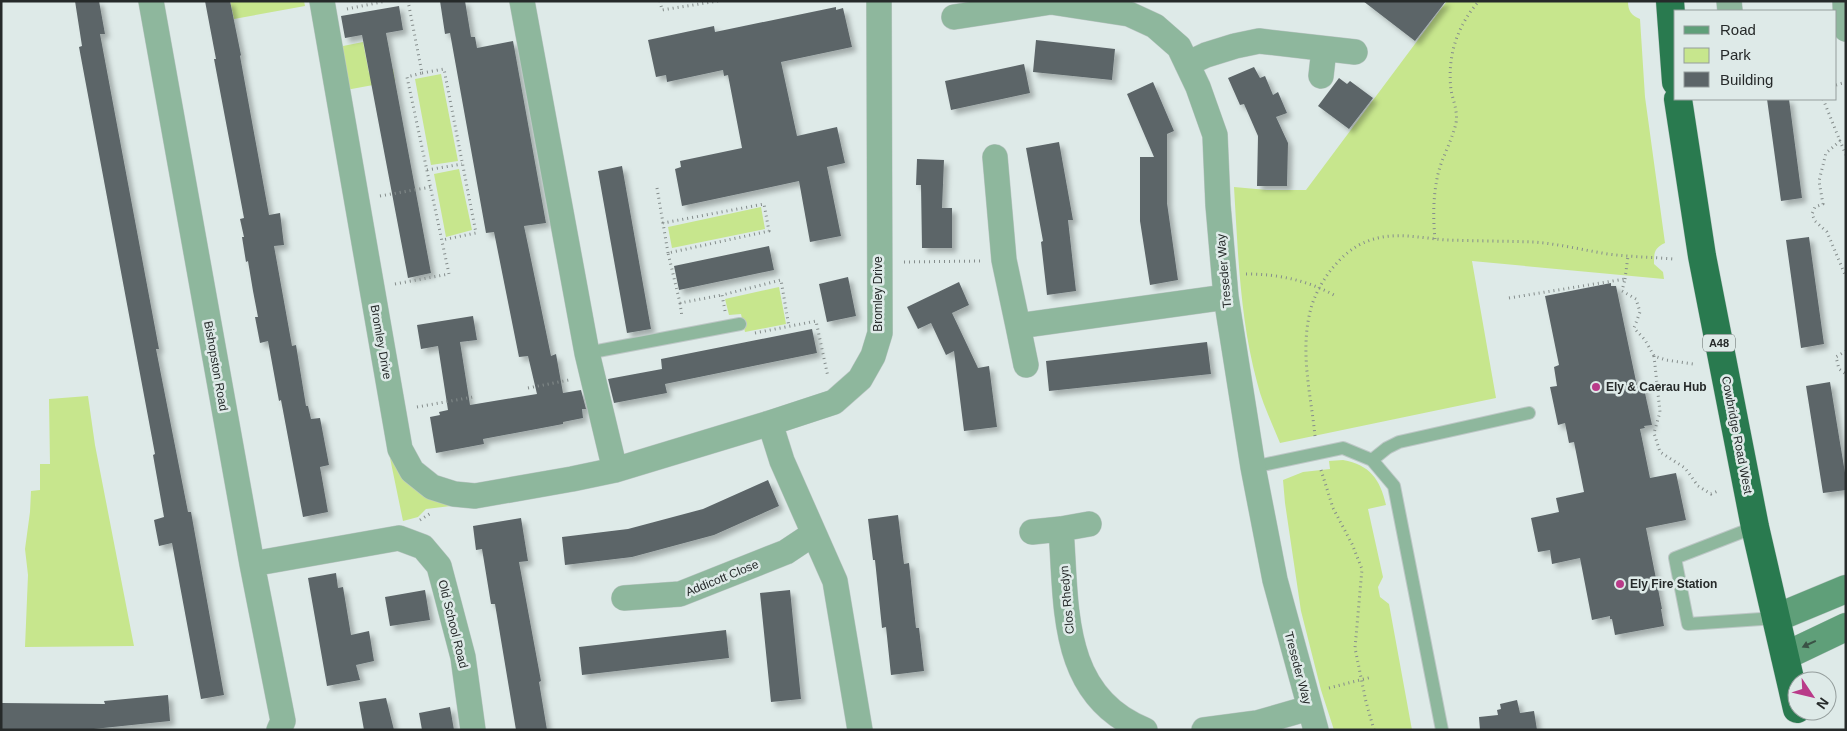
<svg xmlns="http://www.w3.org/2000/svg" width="1847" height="731" font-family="Helvetica,sans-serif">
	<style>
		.green { fill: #c7e68d }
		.building { fill: #5c6568; filter: url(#shadow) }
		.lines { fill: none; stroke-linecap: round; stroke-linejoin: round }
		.lane-casing { stroke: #bdc7c6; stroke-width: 14 }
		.street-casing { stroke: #bdc7c6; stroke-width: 26 }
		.secondary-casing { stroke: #bdc7c6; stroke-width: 29 }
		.highway-casing { stroke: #bdc7c6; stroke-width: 29 }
		.path { stroke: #858d8c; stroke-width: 3; stroke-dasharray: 1 4; stroke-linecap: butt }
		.lane { stroke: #8eb79d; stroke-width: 12 }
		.street { stroke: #8eb79d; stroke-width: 25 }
		.secondary { stroke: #5f9f79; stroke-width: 28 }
		.highway { stroke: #297a4f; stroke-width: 28 }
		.oneway { fill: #3a5346 }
		.poi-dot { fill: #b93b89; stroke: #deeae8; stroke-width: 2 }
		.labels { text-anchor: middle; stroke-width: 5; stroke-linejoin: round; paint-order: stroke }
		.shield { fill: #deeae8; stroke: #5d6463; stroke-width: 1 }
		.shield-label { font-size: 11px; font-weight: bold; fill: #262a2a }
		.street-label { font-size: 12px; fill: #262a2a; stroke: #deeae8 }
		.poi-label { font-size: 12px; font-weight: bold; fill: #262a2a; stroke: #deeae8; text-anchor: start }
	</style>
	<defs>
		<filter id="shadow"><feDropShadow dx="4.5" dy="4.5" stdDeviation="2.5" flood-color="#0004"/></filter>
	</defs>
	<rect width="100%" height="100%" fill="#deeae8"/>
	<path class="green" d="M230,1h74l1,5 -71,13z
		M1447,1h181c0,10 3,14 12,18l5,78 20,146c-11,5 -11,10 -11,21l9,8 1,7 -192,-18 24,137 -216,45c-8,-20 -18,-40 -23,-61 -17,-63 -19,-129 -23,-195l33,3h39z
		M363,42l6,31 24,-4 2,12 -49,9 -8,-43z
		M441,74l17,87 -27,4 -16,-86z
		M459,169l13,61 -26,7 -12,-63z
		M761,207l4,22 -93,19 -4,-21z
		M779,287l7,37 -41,8 -4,-18 -12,1 -4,-16z
		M88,396l7,49 39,201 -109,1 3,-72 -3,-26 5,-37 1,-21 9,-1v-26h10l-1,-65z
		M389,453l70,52 -33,4 -8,8 -15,4z
		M1343,460c27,5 37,19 43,45l-18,4 15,68 -5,10 2,10 9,7 23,126h-78l-13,-40 -20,-79 -16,-108 -2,-23 20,-8 27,-3 -1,-8z"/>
	<path class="building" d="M75,1h24l6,33h-5l59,315h-3l32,163h3l33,183 -23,4 -29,-156 -13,3 -5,-26 10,-3 -11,-62 2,-1 -76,-407 3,-1z
		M205,1h25l11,54 -1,1 29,159 11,-2 4,32 -10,1 18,100 4,-1 10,61h2l3,13 9,-1 9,47 -9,2 8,45 -25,5 -22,-117 -2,1 -11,-60 -8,2 -5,-26h3l-5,-26 -5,-30 -2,1 -4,-25h2l-4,-18 4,-1 -30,-159h2z
		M440,1h25l6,36h4l2,11 36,-7 33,182 -22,3 15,72 12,58 5,-2 7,39 18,-3 5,19h-4l1,9 -20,4v2l-80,15 1,5 -48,9 -6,-36 10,-2 -1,-3 9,-2 -10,-64 -17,3 -4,-24 56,-9 4,24 -17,2 10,63 67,-11 -9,-38 -9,1 -25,-125 -8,1 -36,-200 -5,1z
		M1363,1h83l-31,40z
		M399,6l4,24 -17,3 45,240 -23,5 -46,-243 -17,3 -4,-22z
		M836,7v3l7,-2 9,39 -71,15 16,74 40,-9 8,36 -18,4 14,69 -31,6 -11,-61 -117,25 -7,-37 6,-2 -1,-6 62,-13 -14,-73 -4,1 -1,-6 -56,12 -1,-7 -10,2 -8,-37 66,-14 1,6z
		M1036,40l79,9 -3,31 -79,-8z
		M1024,64l6,29 -79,17 -6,-29z
		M1254,67l6,11 5,-2 8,19 5,-3 9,21 -11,4 12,26 -1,43h-30l1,-50 -14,-32 -4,1 -12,-27z
		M1339,78l8,6 3,-3 23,17 -24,31 -31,-23z
		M1153,82l21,49 -7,3v69l11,77 -28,5 -10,-64v-64h14l-27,-63z
		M1767,99h22l13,99 -21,3z
		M1059,142l14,78h-5l8,71 -29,4 -6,-53 2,-1 -17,-93z
		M917,159l27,1 -2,48h10v40h-30l-1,-63h-5z
		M622,166l29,163 -24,4 -29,-162z
		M1809,237l15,107 -23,4 -15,-108z
		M769,246l5,24 -95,20 -5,-24z
		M848,277l8,39 -29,6 -8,-38z
		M959,282l10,23 -17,8 26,55 11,-2 8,61 -33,4 -10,-80 -8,4 -15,-32 -13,6 -11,-22z
		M1611,283v3h5l21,100 6,-2 9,41 -8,1 1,2 -5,1 10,49 26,-5 10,47 -40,8 16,81h-1l3,17 -49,9 -3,-16h-2v-3l-18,4 -12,-62 -28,6 -2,-14 -12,2 -7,-34 28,-6 -3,-14 28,-6 -10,-50 -5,1 -4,-20 -7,2 -8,-38 7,-1 -3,-19 5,-2 -14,-69z
		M812,329l5,24 -152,31 2,9 -53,10 -6,-24 54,-10 -1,-10z
		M1207,342l4,32 -162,17 -3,-30z
		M1830,382l16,97v11l-23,3 -17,-107z
		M768,480l11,26 -65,29 -82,22 -67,8 -3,-28 66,-8 75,-20z
		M898,515l6,49 5,-1 7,65h3l5,43 -33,4 -5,-48 -4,1 -7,-68h-2l-5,-41z
		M521,518l7,43 -9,1 22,119 -2,1 8,48h-31l-21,-126h-4l-9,-55 -6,1 -3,-24z
		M336,573l2,15 5,-1 8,48 18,-4 5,30 -18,4 4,15 -33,6 -19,-108z
		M425,590l5,30 -40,6 -5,-29z
		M790,590l11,109 -30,3 -11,-109z
		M726,630l3,28 -147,17 -3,-28z
		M168,695l2,26 -86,9 -83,-1v-26l104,1 -1,-3z
		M386,698l8,32h-30l-5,-28z
		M1517,700l3,13 14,-2 3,19h-57l-1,-13 19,-2 -1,-5 4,-1 -1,-5z
		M450,707l4,23h-32l-3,-17z"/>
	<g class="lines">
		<g class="lane-casing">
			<path id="lane" d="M587,353l153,-29
				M1372,460l15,-12 12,-6 130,-29
				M1253,467l90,-19 29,12 22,26 48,244
				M1755,527l-80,31 13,66 88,-6"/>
		</g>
		<g class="street-casing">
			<path id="street" d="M151,1l101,563 31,157 -4,9
				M322,1l78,448 12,22 20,16 22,7 21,2 97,-17 43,-9 155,-47 64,-21 26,-23 13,-23 7,-23 -1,-332
				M522,1l65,352 28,117
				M1729,1l1,10
				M1845,1l1,28
				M954,17l97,-15 78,12 26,12 24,21 19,40 17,48 3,70 8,92 27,170 22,113 41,150
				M1187,64l19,-9 29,-9 24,-5 96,11
				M1321,76l3,-27
				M995,157l9,103 14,66 208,-29
				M1018,326l8,39
				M770,423l12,38 53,120 25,149
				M1061,529c6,77 -2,167 84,201
				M1032,532l29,-3 28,-5
				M252,564l147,-26 24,9 16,19 24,91 10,73
				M624,598l56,-4 106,-42 27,-18
				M1204,730l53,-7 52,-15"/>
		</g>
		<g class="secondary-casing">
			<path id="secondary" d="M1776,618l70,-29
				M1785,656l61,-29"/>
		</g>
		<g class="highway-casing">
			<path id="highway" d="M1670,1l6,81
				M1678,99l24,157 53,271 42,182"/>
		</g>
		<path class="path" d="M660,1l2,9 56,-9
			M347,9l39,-8
			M422,73l22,-4 32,164 -34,7
			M1836,85l10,-3
			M1823,99l17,42
			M1846,155l-6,-14 -14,12 -7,28 4,23 -8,3 -3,7 3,7 12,11 19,45
			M427,170l35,-6
			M657,188l6,35
			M380,196l51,-9
			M1435,239c-2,-21 -2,-44 3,-65 4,-17 14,-33 18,-51 2,-12 -3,-22 -5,-33 -4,-34 6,-64 28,-89
			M668,253l-5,-30 101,-19 5,27 -101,22 12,50 42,-8
			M904,262l76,-1
			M1246,274c32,0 60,6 88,21
			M1625,279l3,-23
			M395,284l54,-10 -42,-197 15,-4 -14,-72
			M1509,298l116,-19 -3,12 14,8 4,13 -6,16 11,12 9,16 12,4 27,4
			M680,303l2,14
			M725,311l-3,-16 59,-15 8,47
			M755,333l61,-12 12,56
			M1846,351l-10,6 3,12 7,5
			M1654,356l6,56 -6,21 6,19 25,16 13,18 13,8 7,-3
			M528,388l41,-8
			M417,407l56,-10
			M1315,436c-4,-41 -15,-82 -5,-124 6,-27 31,-62 58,-71 26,-10 52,-3 78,-1 29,1 59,1 88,2 25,2 49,8 74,12 22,3 43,3 65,5
			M1321,470l12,38 19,36 10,25 -7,79 11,54 8,28
			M420,520l11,-7
			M1329,688l43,-11"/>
		<use href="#lane" class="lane"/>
		<use href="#street" class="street"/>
		<use href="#secondary" class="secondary"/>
		<use href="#highway" class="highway"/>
	</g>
	<defs><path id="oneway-solid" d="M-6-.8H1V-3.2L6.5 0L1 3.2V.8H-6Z" transform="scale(1.25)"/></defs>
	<use class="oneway" href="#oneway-solid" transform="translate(1809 644) rotate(155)"/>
	<g class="poi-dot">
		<circle cx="1596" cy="387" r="5"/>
		<circle cx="1620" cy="584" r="5"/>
	</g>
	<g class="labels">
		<rect class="shield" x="1703" y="334.5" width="32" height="17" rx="4"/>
		<g class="shield-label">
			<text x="1719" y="347">A48</text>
		</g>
		<g class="street-label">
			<text transform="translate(1224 271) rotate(-95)" y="4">Treseder Way</text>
			<text transform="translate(878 294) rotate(-90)" y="4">Bromley Drive</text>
			<text transform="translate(381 342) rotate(80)" y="4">Bromley Drive</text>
			<text transform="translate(216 366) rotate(80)" y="4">Bishopston Road</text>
			<text transform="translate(1737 435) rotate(79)" y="4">Cowbridge Road West</text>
			<text transform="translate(722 578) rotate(-22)" y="4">Addicott Close</text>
			<text transform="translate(1067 600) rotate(-95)" y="4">Clos Rhedyn</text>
			<text transform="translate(453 624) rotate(76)" y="4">Old School Road</text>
			<text transform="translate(1298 668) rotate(75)" y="4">Treseder Way</text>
		</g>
		<g class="poi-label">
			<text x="1606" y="391">Ely &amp; Caerau Hub</text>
			<text x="1630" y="588">Ely Fire Station</text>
		</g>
	</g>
	<rect width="1847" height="731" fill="none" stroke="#262a2a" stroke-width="5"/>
	<rect x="1674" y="10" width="162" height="90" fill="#deeae8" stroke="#949d9c"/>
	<rect x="1684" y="26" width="25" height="8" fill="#5f9f79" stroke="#949d9c"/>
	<text x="1720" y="35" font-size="15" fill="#262a2a">Road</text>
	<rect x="1684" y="48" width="25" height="15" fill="#c7e68d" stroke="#949d9c"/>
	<text x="1720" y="60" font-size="15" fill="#262a2a">Park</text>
	<rect x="1684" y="72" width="25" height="15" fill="#5c6568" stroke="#949d9c"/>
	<text x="1720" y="85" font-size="15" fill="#262a2a">Building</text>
	<g transform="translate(1812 696) rotate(125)"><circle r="24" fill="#deeae8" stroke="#949d9c"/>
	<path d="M0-4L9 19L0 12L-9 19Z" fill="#b93b89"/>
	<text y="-8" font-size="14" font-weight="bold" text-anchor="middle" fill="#262a2a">N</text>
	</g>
</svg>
